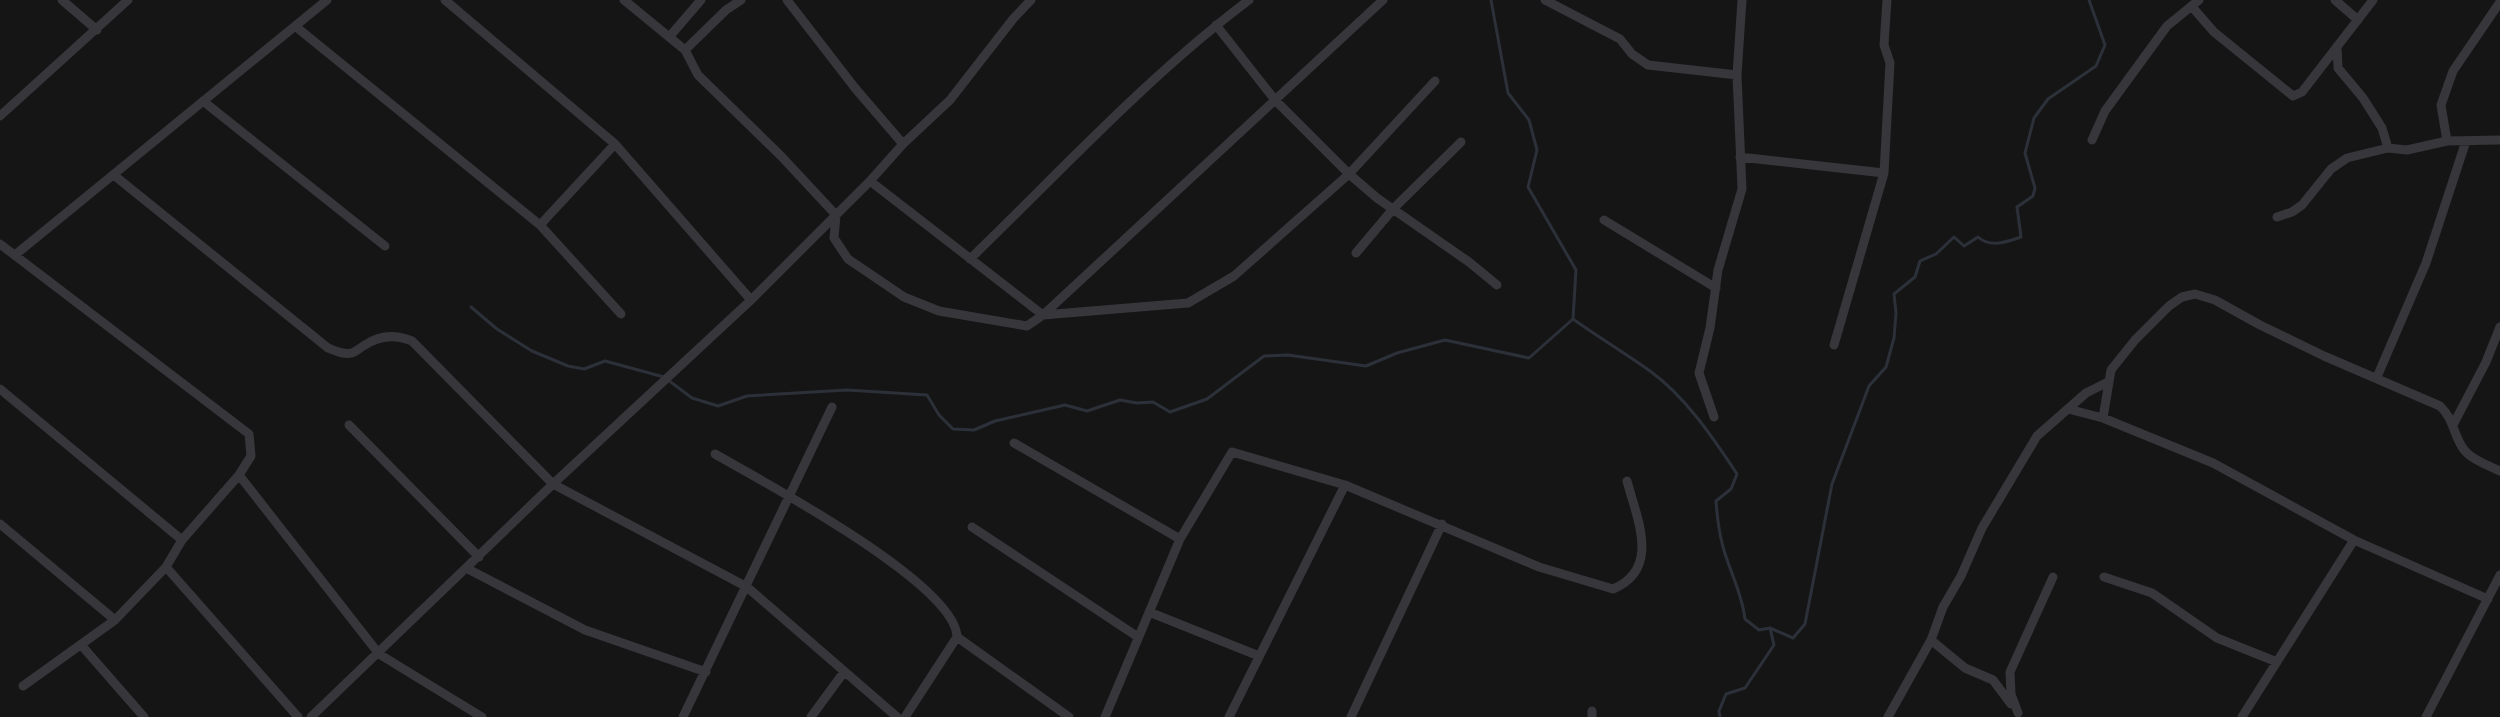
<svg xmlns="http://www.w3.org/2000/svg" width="2500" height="717" font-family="Montserrat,sans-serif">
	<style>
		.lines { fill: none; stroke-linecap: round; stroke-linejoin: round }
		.stream { stroke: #2c3039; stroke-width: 3 }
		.minor { stroke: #36363b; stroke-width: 9 }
	</style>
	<rect width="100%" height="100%" fill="#151516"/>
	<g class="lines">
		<path class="stream" d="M471,307l26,22 35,22 36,15 16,3 21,-8 59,16 28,21 26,8 29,-10 100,-6 80,5 12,20 14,14 21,1 21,-9 70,-16 22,6 33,-11 17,3 16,-1 17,10 37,-13 57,-43 24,-1 78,11 31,-13 48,-13 84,18 44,-39 3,-49 -48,-83 9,-37 -8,-30 -21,-27 -17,-93
			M1573,319c25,18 52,34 77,52 35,25 64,68 87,103l-6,15 -15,12c1,15 3,31 7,46 7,25 19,46 22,72l14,11 11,-2 23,10 12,-14 27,-140 37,-98 17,-19 8,-29 2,-25 -2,-19 21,-17 5,-16 16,-7 18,-17 10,9 14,-9c12,11 29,5 43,0l-4,-30 16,-11 2,-8 -10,-35 9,-35 14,-19 48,-33 9,-21 -16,-45
			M1720,717l-1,-6 7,-17 19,-6 29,-43 -4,-17"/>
		<path class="minor" d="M62,0l35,30
			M445,0l170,144 136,156
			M624,0l61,50 13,25 83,81 55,59 -2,23 14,21 56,38 35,14 88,15 16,-11 340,-315
			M787,0l68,88 48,56
			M1545,0l75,39 12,15 16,11 89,10
			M2335,0l23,20
			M2193,8l21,24 79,64 9,-4 71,-92
			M1216,25l59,75 74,74 28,24 92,64 28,23
			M295,26l245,199 81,89
			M670,36l31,-36
			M2337,46l1,22 25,30 19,30 6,20
			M685,50l41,-40 15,-10
			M203,101l182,145
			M0,116l128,-116
			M2092,140l13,-29 62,-85 32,-26
			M2447,141l-6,-36 12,-34 47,-69
			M1740,157l144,16
			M115,176l213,172c8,3 16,7 24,5 5,-2 9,-6 13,-8 15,-10 30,-11 47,-4l141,143 194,103 150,130
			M870,181l173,134 145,-12 46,-27 115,-102 86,-93
			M2277,217l15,-5 10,-7 29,-36 16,-11 41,-10 19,2 40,-9 53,-1
			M1604,220l112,68
			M540,225l75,-81
			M0,244l249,190 2,22 -12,19 -57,65 -16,27 -51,53 -92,66
			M1356,253l37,-44 68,-67
			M15,255l312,-255
			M970,259c91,-88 178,-183 279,-259
			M1834,345l50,-172 6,-110 -6,-18 3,-45
			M2377,377l49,-114 40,-122
			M0,389l182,151
			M2068,409l35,9 110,45 141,77 134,59
			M1714,417l-15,-44 11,-45 8,-58 24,-81 -5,-114 5,-75
			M2103,418l8,-48 24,-30 34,-34 13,-9 13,-3 20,6 45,25 64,31 116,50c15,14 14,34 26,46 8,9 24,14 34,19
			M349,425l130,132
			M2453,425l33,-63 14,-35
			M1014,443l166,96
			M715,454c47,27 241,130 242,183l-52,80
			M239,475l140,179 103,63
			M0,524l115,96
			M972,527l166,110
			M166,567l132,150
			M468,569l117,61 121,42
			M2104,577l48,16 65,45 60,24
			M1149,612l110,44
			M957,637l112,80
			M1931,640l34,28 28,12 18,24
			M82,646l62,71
			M2018,713l-7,-19 -1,-22 43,-95
			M311,717l242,-233 198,-184 119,-119 33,-37 47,-44 63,-81 18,-19
			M683,717l149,-310
			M811,717l33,-45
			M1105,717l75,-178 52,-87 113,33 194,82 74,22c48,-20 24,-70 14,-108
			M1229,717l116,-232
			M1351,717l91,-193
			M1592,717v-6
			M1888,717l43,-77 12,-33 18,-31 21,-48 55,-92 49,-43 22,-11
			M2242,717l112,-177
			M2426,717l74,-142"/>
	</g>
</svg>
